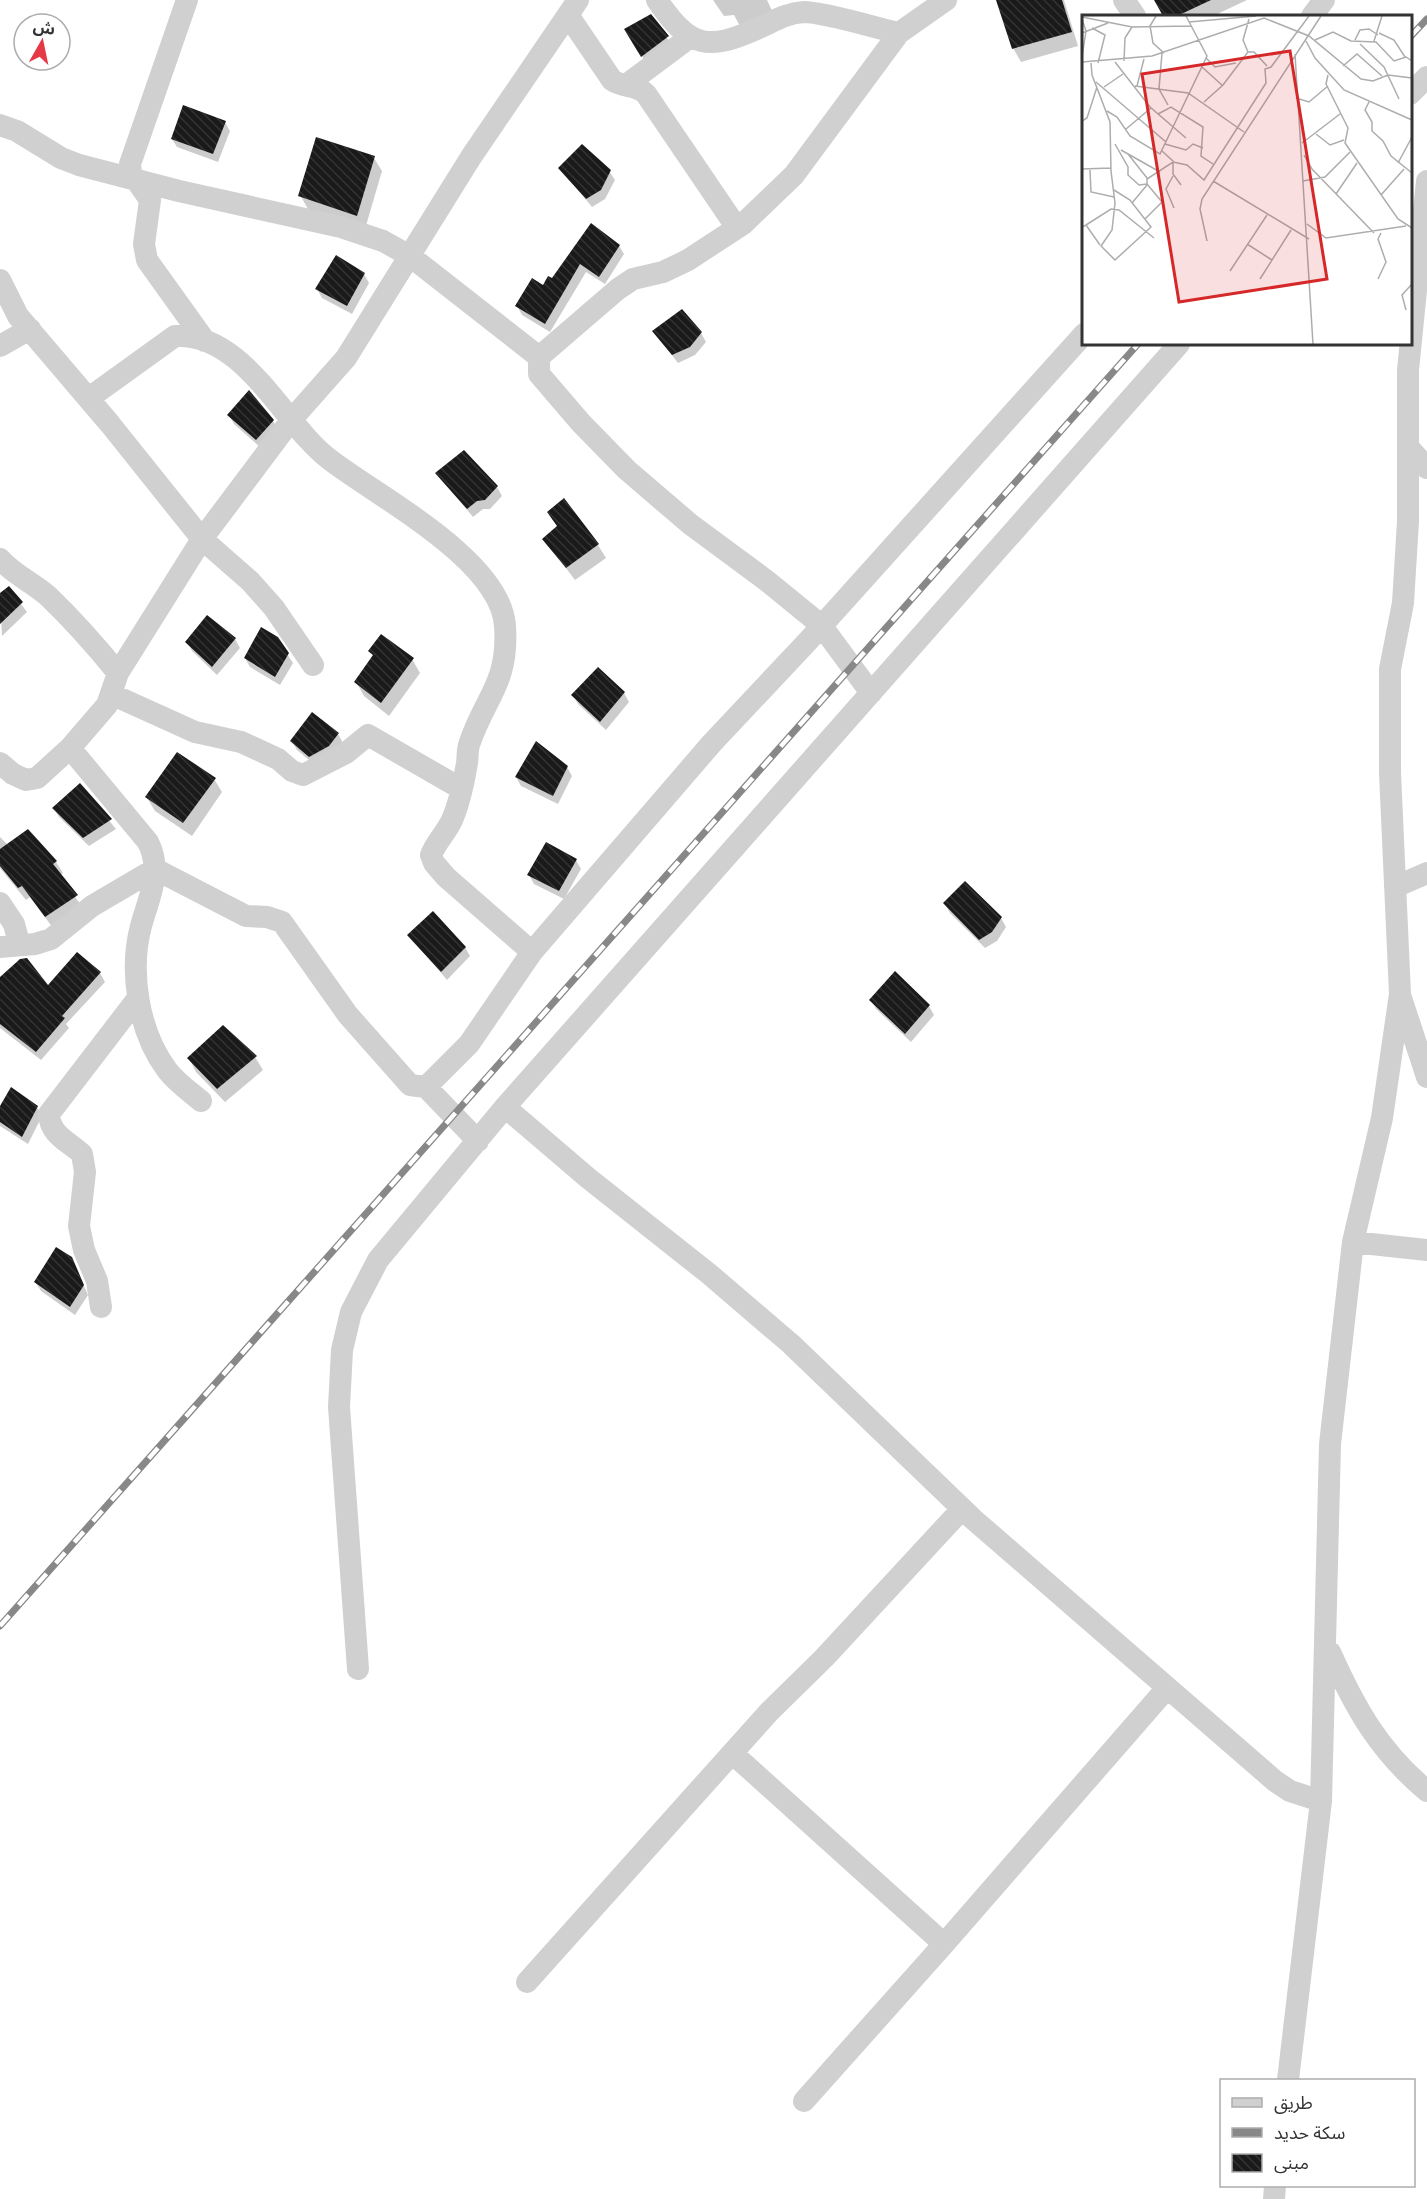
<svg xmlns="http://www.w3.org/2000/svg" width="1427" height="2199" font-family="Overpass,'Noto Sans Arabic',sans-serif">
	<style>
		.shadow { fill: #0003 }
		.building { fill: url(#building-back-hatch) }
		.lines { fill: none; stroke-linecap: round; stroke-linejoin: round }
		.street { stroke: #d0d0d0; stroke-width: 22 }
		.rail-casing { stroke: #888; stroke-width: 7 }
		.rail { stroke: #fff; stroke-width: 4.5; stroke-dasharray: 14; stroke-linecap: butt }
		.inset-road { fill: none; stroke: #adadad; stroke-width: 1.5 }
		.view { fill: #d62828; fill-opacity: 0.15; stroke: #d62828; stroke-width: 3 }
		.inset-edge { fill: none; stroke: #333; stroke-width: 3 }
	</style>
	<defs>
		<pattern id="building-back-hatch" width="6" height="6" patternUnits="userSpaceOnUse" patternTransform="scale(1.5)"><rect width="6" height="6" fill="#1a1a1a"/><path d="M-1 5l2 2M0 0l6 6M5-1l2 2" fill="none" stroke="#333"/></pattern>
	</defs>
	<rect width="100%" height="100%" fill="#fff"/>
	<path class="shadow" d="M713,0h54l7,15 -32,15 -8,-15 -10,1z
		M1007,0h57l14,46 -57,16 -8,-14z
		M1156,0h91l-34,16h-48z
		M650,16l23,30 -26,19 -16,-27z
		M225,122l5,9 -12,31 -41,-15 -5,-8z
		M374,158l8,13 -17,58 -57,-20 -8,-14z
		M560,168l49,3 6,9 -10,19 -13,8z
		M591,225l28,21 5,8 -19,30 -19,-12 -36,60 -28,-17 -5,-9 35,-26z
		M364,274l5,9 -17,31 -30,-16 -5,-9z
		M654,332l47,1 5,9 -11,13 -17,8z
		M229,415l44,6 5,8 -17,19 -27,-24z
		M437,474l60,13 5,9 -12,13h-7l-10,8z
		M549,512l49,33 8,13 -31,22 -31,-41 14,-12z
		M9,588l18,24 -25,24 -2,-41z
		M207,617l28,22 5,9 -23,27 -25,-24 -5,-9z
		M370,651l42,8 8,14 -31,43 -25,-20 -8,-14 18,-25z
		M287,654l6,9 -13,22 -30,-18 -5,-9z
		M598,669l26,24 5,9 -23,28 -28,-26 -5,-9z
		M338,734l5,9 -28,22 -18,-15 -5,-9z
		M567,767l5,9 -14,28 -37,-18 -5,-9z
		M214,779l8,13 -30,44 -37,-25 -8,-13z
		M80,785l36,44 -27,17 -30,-29 -5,-8z
		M0,837l8,8 48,17 7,11 -3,2 23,33 -30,20 -23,-31 -4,3 -26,-32z
		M576,860l5,9 -17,30 -30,-15 -5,-9z
		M945,904l56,14 5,9 -9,14 -12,7 -35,-35z
		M409,935l56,12 5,9 -23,24z
		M100,973l5,9 -39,42 3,4 -28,32 -41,-32v-49l48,9z
		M895,974l34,32 5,9 -23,27 -35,-33 -5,-9z
		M255,1057l8,13 -38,32 -29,-30 -7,-14z
		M37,1107l5,9 -14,28 -28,-18v-17z
		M71,1258l17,37 -13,20 -34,-24 -5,-8z"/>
	<path class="building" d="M996,0h66l10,32 -60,17z
		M1154,0h57l-34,16h-14z
		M651,14l18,22 -28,21 -17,-28z
		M183,105l43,16 -13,33 -42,-15z
		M316,137l59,19 -18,60 -59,-20z
		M582,144l29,26 -10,20 -15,9 -28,-31z
		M591,223l29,22 -21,32 -19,-13 -35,60 -30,-18 17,-28 11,7 5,-9 4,2z
		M336,255l29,18 -18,33 -32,-17z
		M682,309l20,23 -12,15 -18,8 -20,-24z
		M249,390l25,30 -18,20 -29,-25z
		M464,450l34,36 -13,14 -8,1 -10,8 -32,-36z
		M564,498l35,46 -33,24 -24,-29 15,-13 -10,-14z
		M9,586l14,16 -23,22v-31z
		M207,615l29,23 -24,29 -27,-25z
		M261,627l17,10 11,16 -14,24 -31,-19z
		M381,634l33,24 -33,45 -27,-21 19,-27 -5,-4z
		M598,667l27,25 -25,30 -29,-27z
		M312,712l27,21 -10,13 -20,11 -19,-16z
		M536,741l32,25 -15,30 -38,-19z
		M177,752l39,26 -33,45 -38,-26z
		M80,783l32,36 -29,19 -31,-30z
		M28,829l29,32 -4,3 25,31 -33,22 -23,-31 -4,2 -18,-22v-17z
		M546,842l31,17 -18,32 -32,-16z
		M965,881l37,36 -10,15 -13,8 -36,-37z
		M433,911l33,36 -25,25 -34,-37z
		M77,952l24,20 -39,44 3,2 -29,34 -36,-28v-47l20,-18 7,-1 21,27z
		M895,971l35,34 -25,29 -36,-34z
		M223,1025l34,31 -40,33 -30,-31z
		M11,1087l27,19 -16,31 -22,-15v-16z
		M56,1247l16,10 12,28 -14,22 -36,-25z"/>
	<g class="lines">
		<path class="street" d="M187,0l-57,164 1,9 19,27 -6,44 3,16 58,81
			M657,0c33,48 50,52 104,27 15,-7 26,-14 43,-15 20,0 72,16 95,21
			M1124,0l11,16
			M568,15l44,65c11,8 24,4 34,14l91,134
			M1312,16l12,-16
			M626,85l63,-47
			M1410,94l17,-17
			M0,125l17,6 44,27 18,7 100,26 162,36 42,14 27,15 129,101v17l42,49 46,47 63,54 77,57 54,44 50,68
			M0,280l18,36 92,108 92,115 48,42 24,27 39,57
			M0,346l30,-17
			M539,357l79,-68 15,-10 30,-7 25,-12 55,-36 51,-49 105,-142 47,-33
			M89,398l86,-62c69,-4 107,87 154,123 49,38 172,101 176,167 4,58 -21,72 -36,119 -2,6 -1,12 -2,18 -3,18 -8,41 -15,57 -6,13 -16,22 -21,35l3,8 12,14 86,75
			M1408,447l19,21
			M0,559c14,16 32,23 48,37 25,24 48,50 70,77
			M111,694l84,38 46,10 37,17 14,12 11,4 43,-22 22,-18 92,53
			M70,748l78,94c15,30 1,54 -7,84 -12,45 -3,105 26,144 9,12 22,21 34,31
			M0,763l13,11 13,6 11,-2 33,-30 37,-43 11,-32 84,-134 90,-120 54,-61 125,-201 107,-157
			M1395,887l32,-14
			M0,903l14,21 5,19
			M0,947l35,-3 16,-5 41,-33 63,-37 91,47 21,1 15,5 66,93 62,70 16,2 43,-43 63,-92 180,-209 96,-102 276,-307
			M1401,998l26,79
			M426,1087l52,54
			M505,1107l83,71 120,95 83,71 182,175 302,262 15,10 31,10
			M1353,1242l74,8
			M101,1307l-4,-26 -13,-31 -5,-24 6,-54 -3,-18c-14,-13 -32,-19 -33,-40l89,-116
			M1330,1652c25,56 49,99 97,139
			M358,1669l-19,-262 3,-57 9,-38 27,-52 127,-153 674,-763
			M732,1753l212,191
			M527,1982l242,-270 55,-54 138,-149
			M1288,2080l33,-279 9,-357 23,-202 29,-124 18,-124 -10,-221v-104l13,-66 5,-82v-151l19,-189
			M804,2101l140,-157 223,-256
			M1274,2199l1,-13"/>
		<g class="rail-casing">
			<path id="rail" d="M1410,37l17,-18
				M0,1626l1138,-1282"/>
		</g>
		<use href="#rail" class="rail"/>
	</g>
	<g transform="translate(1082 15)">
		<rect width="330" height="330" fill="#fff"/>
		<path class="inset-road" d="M74,1l-6,10 3,17 11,10M0,2l50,10 59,-1M0,4l4,12 -4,26M107,7l67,-6M10,13l13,7 -7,28M0,18l26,-10M297,18l15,7 11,17M233,25l18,-8 18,9 25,1 18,19 12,-4 6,4M273,25l5,-10 9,-1 9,6M224,26l9,17 29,32 68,30M292,26l8,-25M278,29l24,23 15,32M166,37l-5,-12 6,-21M80,38l-3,36 9,16M213,39l18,290M124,43l9,9 21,-4M42,46l1,-23 7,-11M0,47l70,-6 112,-38 45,18 52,43 12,2 15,-6 24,3M33,47l35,45 36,31M9,48l1,12 18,47 1,49 4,32 -3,27 -11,16 14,14 36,-33 -21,-27 -16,-10M261,51l14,-12 25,22M120,52l21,19M246,60l-2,9 22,44 -3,15 53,76 14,9M14,67l70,60M53,71l53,7 56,39M55,71l7,-27M22,72l19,-13M214,83l13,4 19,-16M122,87l19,-17 25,-33h6l13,14M287,87l-4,8 7,12v9l11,10 8,15 21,17M25,96l10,6 13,19 30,18 47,-98 -21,-40M76,99l13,-7 32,20 -2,29 12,8M0,106l5,-3 10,-31M44,114l25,-21M234,119l14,11 14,-5M220,128l38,-29M33,129l13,23v8l11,10 8,-1M83,129l21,6 7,-6 10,4M39,135l39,22M80,136l11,10v13l8,11M46,139l19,24M222,140l8,14 62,64M316,148l14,-26M0,154l29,-1M8,155l1,22 23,5M91,161l-7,13 8,19M131,166l96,58M221,166l22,-4 25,-25M254,179l21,-31M299,180l23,-26M50,188l15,-18M63,204l17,-17 -15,-18v-5l26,-17 14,3 17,15 62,-97 -1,-14 6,-2 38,-51M225,209l19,14 80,-12M4,210l25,-16 8,1 35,28M0,212l4,-2 14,20M125,226l-7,-32 2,-10 119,-183M165,229l25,16M148,256l37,-56M178,264l31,-49M296,264l8,-17 -8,-23 3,-6M324,295l-4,-15 10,-11"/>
		<path class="view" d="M208,36l37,228 -148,23 -37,-228z"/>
		<rect width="330" height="330" class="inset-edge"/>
	</g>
	<rect x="1220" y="2079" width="195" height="108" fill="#ffffff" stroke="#adadad" stroke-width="1.5"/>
	<rect x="1232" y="2098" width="30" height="9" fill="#d0d0d0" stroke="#adadad" stroke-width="1.5"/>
	<text x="1274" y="2109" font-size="18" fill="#333333">طريق</text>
	<rect x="1232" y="2128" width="30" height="9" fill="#888888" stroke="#adadad" stroke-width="1.5"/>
	<text x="1274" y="2139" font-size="18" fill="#333333">سكة حديد</text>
	<rect x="1232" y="2154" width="30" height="18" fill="url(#building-back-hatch)" stroke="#adadad" stroke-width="1.5"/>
	<text x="1274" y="2169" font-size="18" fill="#333333">مبنى</text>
	<g transform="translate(42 42) rotate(9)"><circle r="28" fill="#ffffff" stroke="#adadad" stroke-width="1.5"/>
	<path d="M0-4.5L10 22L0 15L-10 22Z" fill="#e63946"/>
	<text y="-9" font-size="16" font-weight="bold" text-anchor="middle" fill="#333333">ش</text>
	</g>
</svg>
